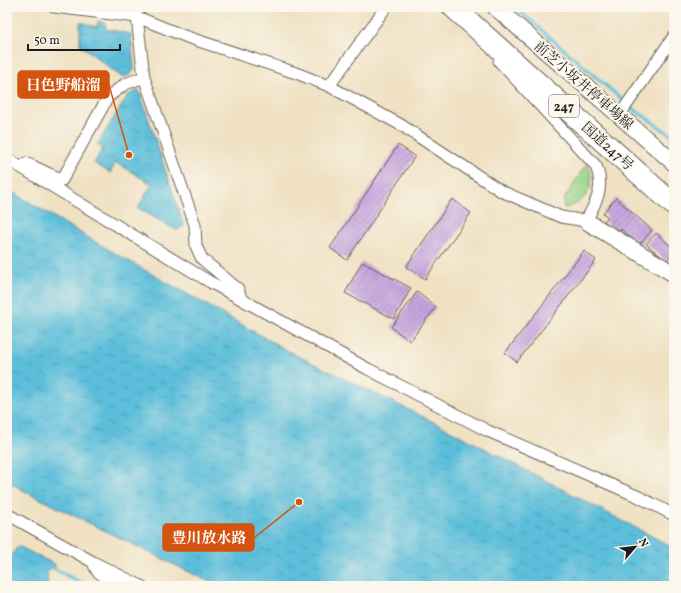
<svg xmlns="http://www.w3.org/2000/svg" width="681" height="593" font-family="Vollkorn,'Noto Serif JP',serif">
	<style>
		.grass { fill: url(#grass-dots); stroke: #5a7954 }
		.water { fill: url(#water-ripples); stroke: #3c6d7b }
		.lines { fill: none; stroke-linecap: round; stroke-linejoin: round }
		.stream { stroke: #5bbeda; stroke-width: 3.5 }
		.building { fill: url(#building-hatch) }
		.street-casing { stroke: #666156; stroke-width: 13 }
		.secondary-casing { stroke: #666156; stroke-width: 18 }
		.highway-casing { stroke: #666156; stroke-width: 23 }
		.street { stroke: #fff; stroke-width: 11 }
		.secondary { stroke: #fff; stroke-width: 16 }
		.highway { stroke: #fff; stroke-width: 21 }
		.labels { text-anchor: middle; stroke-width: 4; stroke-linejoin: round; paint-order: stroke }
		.shield { fill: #fbf7ec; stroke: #5f5e5a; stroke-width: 1 }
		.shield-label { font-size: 13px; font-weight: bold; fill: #1c1c1c }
		.street-label { font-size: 14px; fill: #1c1c1c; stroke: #fbf7ec }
		.leader { fill: none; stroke: #d4530e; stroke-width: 1.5 }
		.callout-dot { fill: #d4530e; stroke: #fbf7ec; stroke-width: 1.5 }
		.callout { fill: #d4530e; stroke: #d4530e; stroke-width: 1.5 }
		.callout-label { font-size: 15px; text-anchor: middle; font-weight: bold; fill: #fff }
	</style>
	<defs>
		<pattern id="grass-dots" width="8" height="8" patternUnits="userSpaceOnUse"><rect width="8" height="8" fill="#98d68b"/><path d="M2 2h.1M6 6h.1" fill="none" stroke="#82b777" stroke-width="1.8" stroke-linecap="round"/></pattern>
		<pattern id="water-ripples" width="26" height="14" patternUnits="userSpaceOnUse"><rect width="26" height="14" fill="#5bbeda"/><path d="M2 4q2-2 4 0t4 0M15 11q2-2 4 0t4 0" fill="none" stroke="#4a9ab0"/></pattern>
		<pattern id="building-hatch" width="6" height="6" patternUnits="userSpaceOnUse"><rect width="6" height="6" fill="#c7a4de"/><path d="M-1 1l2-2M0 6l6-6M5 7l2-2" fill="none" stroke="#a185b3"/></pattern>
	</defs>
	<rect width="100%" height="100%" fill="#fbf7ec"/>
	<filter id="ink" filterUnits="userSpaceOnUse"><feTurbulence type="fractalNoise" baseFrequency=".025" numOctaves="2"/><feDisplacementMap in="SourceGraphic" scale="8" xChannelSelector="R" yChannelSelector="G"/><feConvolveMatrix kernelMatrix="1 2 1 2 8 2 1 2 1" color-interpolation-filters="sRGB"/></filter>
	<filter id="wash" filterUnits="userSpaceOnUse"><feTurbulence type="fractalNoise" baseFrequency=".012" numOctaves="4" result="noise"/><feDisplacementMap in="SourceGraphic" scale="16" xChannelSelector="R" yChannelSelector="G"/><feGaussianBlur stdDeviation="0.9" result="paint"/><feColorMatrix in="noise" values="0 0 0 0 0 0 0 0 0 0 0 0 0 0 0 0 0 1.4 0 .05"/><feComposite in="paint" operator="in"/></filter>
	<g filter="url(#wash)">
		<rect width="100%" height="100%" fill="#efe1c2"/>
		<path class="grass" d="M587,163c11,21 -1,41 -23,45v-9z"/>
		<path class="water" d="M98,21l7,2 1,6 25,5 3,35 -3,5 -8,4 -43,-33v-23l17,5z
			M139,90l45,136 -8,4 -38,-22 14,-24 -36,-21 -6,10 -16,-10 9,-15 -6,-3 31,-50z
			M7,189l97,58 188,106 152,74 230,121v38h-456l-188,-92 -23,-13z
			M18,546l38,19 -9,6 1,15h-41v-23z"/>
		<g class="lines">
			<path class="stream" d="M515,7l111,96
				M632,108l42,29
				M7,486l3,-8
				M53,568l34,18"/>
		</g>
		<g id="blocks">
			<path class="building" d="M398,145l17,11 -68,104 -17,-12z
				M616,198l36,32 -13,15 -18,-16 -3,4 -14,-12 4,-4 -5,-4z
				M452,199l19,14 -46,66 -19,-12z
				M656,233l18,16v3l-8,9 -20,-17z
				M584,251l12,9 -79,102 -12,-9z
				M362,262l49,26 -17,31 -49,-26z
				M417,292l19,15 -26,34 -19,-14z"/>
		</g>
	</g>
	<g filter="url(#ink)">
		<use href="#blocks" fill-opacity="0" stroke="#666156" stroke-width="1"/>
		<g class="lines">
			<g class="street-casing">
				<path id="street" d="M54,7l83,10 50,20 109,36 33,13 72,39 100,66 60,26 25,4c10,-19 19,-33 10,-55l-97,-105
					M137,17l7,60 51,148 1,21 6,13 36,30 3,9
					M329,86l57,-79
					M619,116l55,-80
					M7,159l203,123 158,87 120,62 151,66 35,18
					M26,163l36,17 46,-83 17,-13 19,-7
					M7,514l86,48 48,24
					M94,565l3,6 20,15"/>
			</g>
			<g class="secondary-casing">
				<path id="secondary" d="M495,7l179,156
					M586,221l88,53"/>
			</g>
			<g class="highway-casing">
				<path id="highway" d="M453,7l221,198"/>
			</g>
			<use href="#street" class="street"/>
			<use href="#secondary" class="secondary"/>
			<use href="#highway" class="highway"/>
		</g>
	</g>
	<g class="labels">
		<rect class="shield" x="549" y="95" width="30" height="22" rx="3"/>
		<g class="shield-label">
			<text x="564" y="111">247</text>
		</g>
		<g class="street-label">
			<text transform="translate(584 85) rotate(41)" y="5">前芝小坂井停車場線</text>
			<text transform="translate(608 146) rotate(42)" y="5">国道247号</text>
		</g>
	</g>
	<path class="leader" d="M129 155L109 85M299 502L254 538"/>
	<g class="callout-dot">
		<circle cx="129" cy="155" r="4"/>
		<circle cx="299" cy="502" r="4"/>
	</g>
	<g class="callout">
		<rect x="18" y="71" width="91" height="27" rx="4"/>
		<rect x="163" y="524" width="91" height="27" rx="4"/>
	</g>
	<g class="callout-label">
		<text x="63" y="90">日色野船溜</text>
		<text x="209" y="543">豊川放水路</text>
	</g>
	<rect width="681" height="593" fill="none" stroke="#fbf7ec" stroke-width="24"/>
	<g transform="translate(635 547) rotate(62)" stroke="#fbf7ec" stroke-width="3" paint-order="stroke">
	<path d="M0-3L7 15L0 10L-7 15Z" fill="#1c1c1c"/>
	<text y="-6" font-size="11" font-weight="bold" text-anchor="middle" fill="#1c1c1c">N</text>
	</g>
	<path d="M28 44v6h92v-6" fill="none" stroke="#1c1c1c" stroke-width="2"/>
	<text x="34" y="44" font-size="12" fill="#1c1c1c" stroke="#fbf7ec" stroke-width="3" paint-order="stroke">50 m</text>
</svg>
